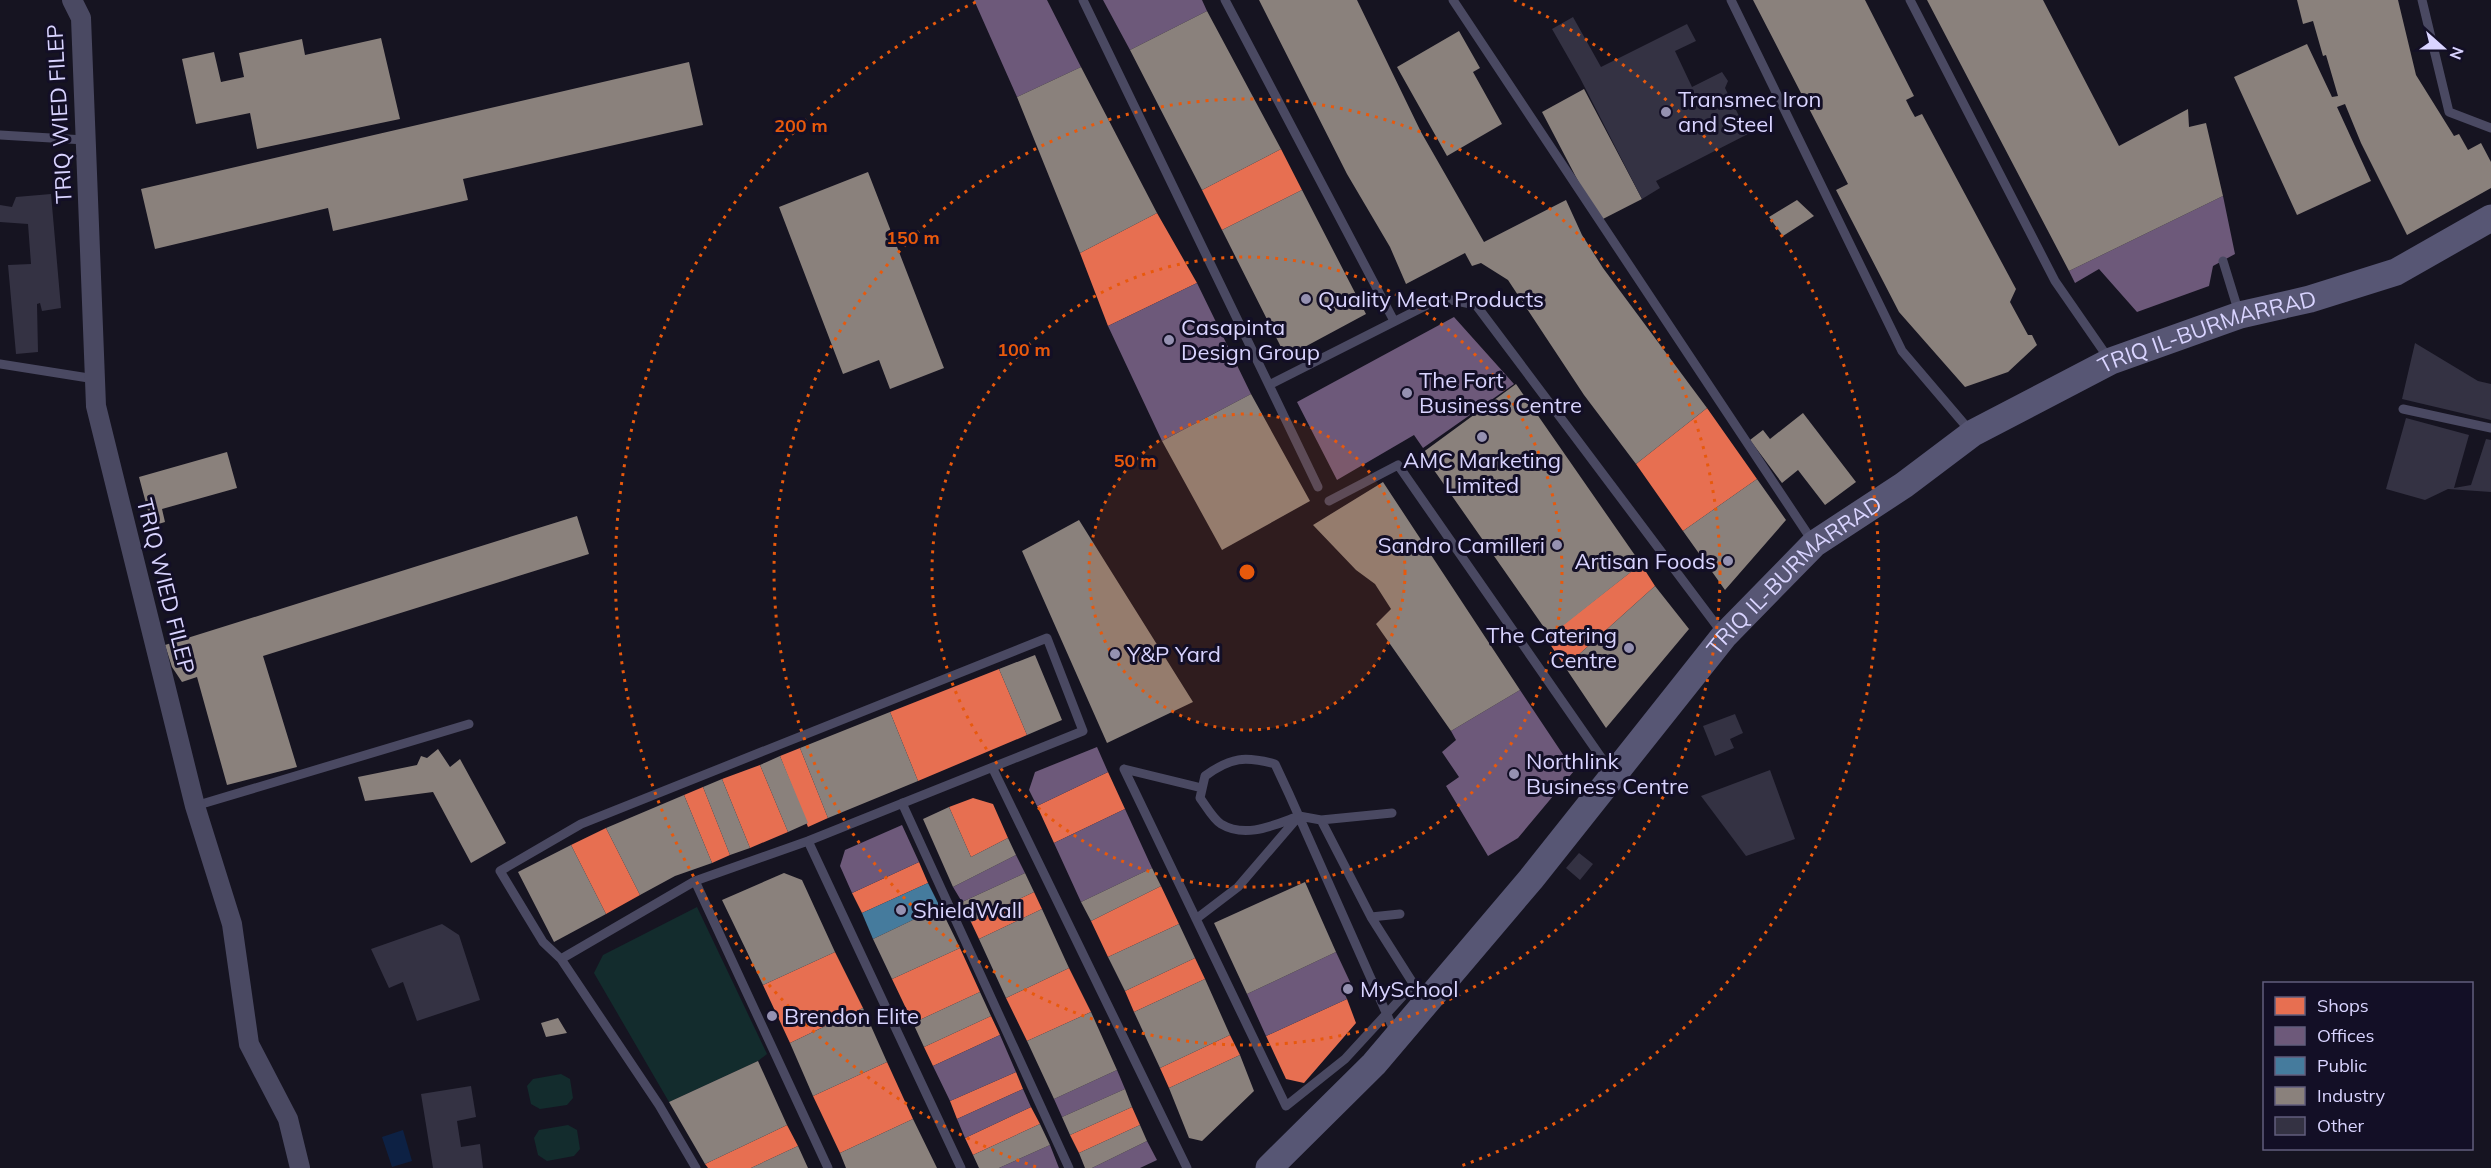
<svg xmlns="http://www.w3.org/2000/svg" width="2491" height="1168" font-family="Mulish,sans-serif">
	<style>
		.green { fill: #132c2d }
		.water { fill: #0d2144 }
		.shops { fill: #e76f51 }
		.offices { fill: #6d597a }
		.public { fill: #457b9d }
		.industry { fill: #8a817c }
		.building { fill: #343243 }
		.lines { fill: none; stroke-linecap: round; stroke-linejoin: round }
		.lane { stroke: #4a4962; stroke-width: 9 }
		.street { stroke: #4a4962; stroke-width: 20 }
		.secondary { stroke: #575674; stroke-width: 27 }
		.ring { fill: none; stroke: #e8590c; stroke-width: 3; stroke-dasharray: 3 6 }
		.poi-dot { fill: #9591b1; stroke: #130f26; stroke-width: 2 }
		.labels { text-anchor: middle; stroke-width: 6; stroke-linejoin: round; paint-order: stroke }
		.poi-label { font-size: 22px; fill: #d9d4ff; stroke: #130f26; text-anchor: start }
		.street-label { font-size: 22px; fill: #d9d4ff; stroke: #130f26 }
		.centre { fill: #e8590c; stroke: #130f26; stroke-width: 3 }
		.ring-label { font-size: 18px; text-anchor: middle; font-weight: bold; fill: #e8590c; stroke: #130f26; stroke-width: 6; stroke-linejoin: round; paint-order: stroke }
	</style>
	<rect width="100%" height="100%" fill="#161421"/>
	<path class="green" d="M697,907l70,147 -9,7 -89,41 -75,-129 9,-18z
		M561,1074l9,5 3,19 -6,7 -27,4 -9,-5 -4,-18 6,-7z
		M568,1125l9,5 3,19 -6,7 -27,5 -9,-6 -4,-17 5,-8z"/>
	<path class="water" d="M403,1130l9,31 -20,6 -10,-30z"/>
	<path class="shops" d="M1281,149l21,41 -80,40 -20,-40z
		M1157,213l40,70 -89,43 -28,-73z
		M1707,408l50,71 -74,52 -47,-67z
		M1641,564l14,22 -90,81 -19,-29z
		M999,669l28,66 -109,46 -28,-69z
		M800,748l28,70 -20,9 -28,-71z
		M760,765l28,67 -38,16 -28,-69z
		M1108,772l17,37 -71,34 -17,-37z
		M703,787l27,68 -18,8 -28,-68z
		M973,798l20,6 15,34 -37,19 -22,-50z
		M606,828l34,67 -34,19 -35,-69z
		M919,862l9,21 -66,30 -10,-20z
		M1161,886l18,38 -71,33 -17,-36z
		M1034,892l8,17 -63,30 -8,-17z
		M960,948l20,44 -67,31 -21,-44z
		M835,952l28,56 -73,35 -27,-58z
		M1195,958l10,21 -71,33 -9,-21z
		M1069,968l22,44 -64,29 -21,-43z
		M1347,999l9,24 -52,60 -18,-4 -20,-43z
		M991,1016l9,19 -67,31 -9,-19z
		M1230,1035l10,20 -71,33 -9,-20z
		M887,1062l26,57 -73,34 -27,-57z
		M1016,1072l7,17 -66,30 -7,-18z
		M1031,1107l9,17 -67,31 -8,-17z
		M1132,1107l8,18 -61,28 -9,-18z
		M787,1125l11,21 -47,22h-43l-3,-4z"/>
	<path class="offices" d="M974,0h73l34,67 -64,30z
		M1103,0h99l5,11 -77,39z
		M2223,196l12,58 -22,12 -4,20 -72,26 -38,-43 -24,14 -6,-12z
		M1197,283l54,111 -89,47 -54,-115z
		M1454,317l60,67 -91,64 -9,-13 -77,45 -40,-78z
		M1520,690l54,81 -56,67 -30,18 -42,-70 13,-9 -17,-25 14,-12 -5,-9z
		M1097,747l11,25 -71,34 -8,-16 6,-18z
		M1125,809l27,59 -71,34 -27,-59z
		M902,825l17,37 -67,31 -12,-27 5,-16z
		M1016,855l9,18 -63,29 -9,-15z
		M1336,952l15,32 -9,4 5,11 -81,37 -19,-42z
		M1000,1035l16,37 -66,29 -17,-35z
		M1117,1070l8,19 -63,28 -8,-18z
		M1023,1089l8,18 -66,31 -8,-19z
		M1147,1141l10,19 -17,8h-48z
		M1050,1145l9,23h-60z"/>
	<path class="public" d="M928,883l12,24 -67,32 -11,-26z"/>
	<path class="industry" d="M1259,0h98l64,132 63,110 82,-42 16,35 21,33 104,140 -71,56 -52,-69 -76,-115 -27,-17 -9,3 -7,-13 -59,31 -16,-37 -43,-73z
		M1753,0h112l49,96 -8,4 5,10 4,7 7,-3 94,175 -6,13 18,33h4l5,10 -29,27 -43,15 -66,-75 -63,-122 12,-6z
		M1927,0h116l76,146 69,-37 1,18 17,-4 17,73 -154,75z
		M2297,0h101l18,75 38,61 5,-2 9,16 13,-7 10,19v26l-84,47 -46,-92 -16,-39 -8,3 34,74 -74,34 -63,-138 73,-33 25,53 6,-1 -12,-41 -3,1 -10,-35 -10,3z
		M1207,11l74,138 -79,41 -72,-140z
		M1459,31l21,37 -7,4 29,52 -55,32 -50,-89z
		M381,38l19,81 -143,30 -7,-36 -54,11 -14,-65 32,-7 7,30 23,-5 -5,-24 63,-14 3,16z
		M689,62l14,63 -240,54 5,21 -135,31 -5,-23 -173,41 -14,-60z
		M1081,67l76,146 -77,40 -63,-156z
		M1584,89l58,110 -43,22 -57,-109z
		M868,172l76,196 -54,21 -11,-29 -36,14 -64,-167z
		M1302,190l64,124 -80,43 -64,-127z
		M1797,200l17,16 -31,20 -14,-19z
		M1516,384l125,180 -91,72 -128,-183z
		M1251,394l59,107 -88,49 -60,-109z
		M1803,413l53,69 -31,23 -27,-35 -16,13 -32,-43 13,-10 7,9z
		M227,452l10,36 -75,21 3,13 -13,4 -13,-49z
		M1757,479l29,41 -61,70 -42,-59z
		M1383,482l137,208 -69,41 -75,-107 15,-15 -16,-25 -19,-14 -43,-45z
		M577,516l12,38 -326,102 34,111 -70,18 -30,-108 -15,5 -10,-15 -7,-22z
		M1079,520l114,182 -86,41 -85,-192z
		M1655,586l34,43 -83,99 -41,-61z
		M1035,655l27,65 -35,15 -28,-66z
		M890,712l28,69 -90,37 -28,-70z
		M438,749l12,18 10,-8 46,84 -35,20 -38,-71 -68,9 -7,-24 59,-12 4,-9 6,2z
		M780,756l28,67 -20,9 -28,-67z
		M722,779l28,69 -20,7 -27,-68z
		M684,795l28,68 -37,13 -35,19 -34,-67z
		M949,807l22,50 37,-19 8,17 -63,32 -30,-68z
		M571,845l35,69 -52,28 -36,-70z
		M1152,868l9,18 -70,35 -10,-19z
		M784,873l18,7 33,72 -72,33 -41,-85z
		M1025,873l9,19 -63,30 -9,-20z
		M1305,882l31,70 -89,42 -33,-71z
		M940,907l20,41 -68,31 -19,-40z
		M1042,909l27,59 -63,30 -27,-59z
		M1179,924l16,34 -70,33 -17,-34z
		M1205,979l25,56 -70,33 -26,-56z
		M980,992l11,24 -67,31 -11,-24z
		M863,1008l24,54 -74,34 -23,-53z
		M1091,1012l26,58 -63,29 -27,-58z
		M558,1018l9,15 -21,4 -5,-14z
		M1240,1055l14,36 -52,50 -13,-3 -20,-50z
		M758,1061l29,64 -82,39 -36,-62z
		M1125,1089l7,18 -62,28 -8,-18z
		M913,1119l24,49h-91l-6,-15z
		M1040,1124l10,21 -51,23h-20l-6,-13z
		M1140,1125l7,16 -55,27h-7l-6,-15z
		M798,1146l10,22h-57z"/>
	<path class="building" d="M1573,17l28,50 86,-43 9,17 -21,10 17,36 30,-15 6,9 -3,7 23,46 -92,47 4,7 -18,11 -62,-121 -28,-49z
		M51,194l10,114 -19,3 -2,-8 -3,1 1,48 -22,2 -8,-89 23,-1 -3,-40 -28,-2v-17l12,2 4,-10z
		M2415,343l63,38 13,3v36l-89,-21z
		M2406,418l63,17 -15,53 17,-3 15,-46 5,1v52l-43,-3 -23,11 -39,-11z
		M1735,714l8,19 -13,6 4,9 -19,8 -12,-30z
		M1770,770l25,69 -49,17 -45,-60z
		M1579,853l14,11 -13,16 -14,-12z
		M442,924l17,11 21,65 -63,21 -14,-39 -14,6 -18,-39z
		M471,1086l5,31 -19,4 4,26 19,-3 3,24h-50l-12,-74z"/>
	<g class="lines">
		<path class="lane" d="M1083,0l186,385
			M1225,0l169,321
			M1453,0l360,542
			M1731,0l171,351 69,81
			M1910,0l145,281 54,78
			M2422,0l27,112 42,16
			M0,135l85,5
			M2223,261l16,52
			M0,364l95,15
			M2403,409l88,19
			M1318,487l-49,-102 172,-87 35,7 247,329
			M1329,501l69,-36 214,308
			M993,769l194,399
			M1124,769l162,337 59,-47 68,-74
			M1124,769l78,19
			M902,803l167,365
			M195,806l274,-82
			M1299,816c-25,9 -53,23 -78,8 -8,-5 -15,-18 -21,-26l5,-22c26,-19 40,-20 70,-12l14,30 107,241
			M1321,820l50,97 45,71
			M808,841l153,327
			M695,881l133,287
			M1371,917l29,-3
			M1196,919l42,-32 61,-71 22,4 71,-7
			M561,959l134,-78 113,-40 275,-110 -36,-93 -466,186 -81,47 43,71 18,17 98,146 37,63"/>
		<path class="street" d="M72,0l9,18 15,388 99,400 37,118 17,120 39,75 12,49"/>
		<path class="secondary" id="s1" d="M1269,1168l105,-104 157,-185 193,-243 90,-92 90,-59 69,-52 138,-72 129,-46 70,-16 86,-27 95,-54"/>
	</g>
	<circle cx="1247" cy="572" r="158" fill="#e8590c" fill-opacity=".12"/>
	<g class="ring">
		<circle cx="1247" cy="572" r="158"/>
		<circle cx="1247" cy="572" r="315"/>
		<circle cx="1247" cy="572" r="473"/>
		<path d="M1036 1167A631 631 0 0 1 980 0M1514 0A631 631 0 0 1 1458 1167"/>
	</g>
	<g class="poi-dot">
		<circle cx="1666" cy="112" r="6"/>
		<circle cx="1306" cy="299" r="6"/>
		<circle cx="1169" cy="340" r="6"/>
		<circle cx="1407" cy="393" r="6"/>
		<circle cx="1482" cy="437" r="6"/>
		<circle cx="1557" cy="545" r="6"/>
		<circle cx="1728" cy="561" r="6"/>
		<circle cx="1629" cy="648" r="6"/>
		<circle cx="1115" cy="654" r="6"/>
		<circle cx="1514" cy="774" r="6"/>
		<circle cx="901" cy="910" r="6"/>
		<circle cx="1348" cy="989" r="6"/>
		<circle cx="772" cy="1016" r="6"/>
	</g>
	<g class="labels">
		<g class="poi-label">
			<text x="1678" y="107">Transmec Iron<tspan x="1678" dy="25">and Steel</tspan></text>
			<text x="1318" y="307">Quality Meat Products</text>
			<text x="1181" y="335">Casapinta<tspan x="1181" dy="25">Design Group</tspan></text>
			<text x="1419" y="388">The Fort<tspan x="1419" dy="25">Business Centre</tspan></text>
			<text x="1482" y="468" text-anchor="middle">AMC Marketing<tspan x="1482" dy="25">Limited</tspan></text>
			<text x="1545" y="553" text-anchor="end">Sandro Camilleri</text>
			<text x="1716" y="569" text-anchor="end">Artisan Foods</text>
			<text x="1617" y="643" text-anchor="end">The Catering<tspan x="1617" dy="25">Centre</tspan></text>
			<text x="1127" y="662">Y&amp;P Yard</text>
			<text x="1526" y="769">Northlink<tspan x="1526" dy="25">Business Centre</tspan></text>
			<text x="913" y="918">ShieldWall</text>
			<text x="1360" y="997">MySchool</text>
			<text x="784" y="1024">Brendon Elite</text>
		</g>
		<g class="street-label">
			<text transform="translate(59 114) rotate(-93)" y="8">TRIQ WIED FILEP</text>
			<text dy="8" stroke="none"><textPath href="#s1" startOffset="1280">TRIQ IL-BURMARRAD</textPath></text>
			<text dy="8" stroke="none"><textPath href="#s1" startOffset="794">TRIQ IL-BURMARRAD</textPath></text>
			<text transform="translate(166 586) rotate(76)" y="8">TRIQ WIED FILEP</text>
		</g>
	</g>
	<circle cx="1247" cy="572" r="9" class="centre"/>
	<g class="ring-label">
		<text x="801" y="132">200 m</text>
		<text x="913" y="244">150 m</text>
		<text x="1024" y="356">100 m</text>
		<text x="1135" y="467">50 m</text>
	</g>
	<rect x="2263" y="982" width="210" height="168" fill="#130f26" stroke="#625e7d" stroke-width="1.5"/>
	<rect x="2275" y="997" width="30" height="18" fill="#e76f51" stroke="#625e7d" stroke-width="1.5"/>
	<text x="2317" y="1012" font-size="18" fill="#d9d4ff">Shops</text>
	<rect x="2275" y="1027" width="30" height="18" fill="#6d597a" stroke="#625e7d" stroke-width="1.5"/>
	<text x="2317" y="1042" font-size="18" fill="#d9d4ff">Offices</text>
	<rect x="2275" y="1057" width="30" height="18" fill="#457b9d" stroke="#625e7d" stroke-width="1.5"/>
	<text x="2317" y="1072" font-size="18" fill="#d9d4ff">Public</text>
	<rect x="2275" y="1087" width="30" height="18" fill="#8a817c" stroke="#625e7d" stroke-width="1.5"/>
	<text x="2317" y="1102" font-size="18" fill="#d9d4ff">Industry</text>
	<rect x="2275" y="1117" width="30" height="18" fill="#343243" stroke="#625e7d" stroke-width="1.5"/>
	<text x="2317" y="1132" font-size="18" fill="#d9d4ff">Other</text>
	<g transform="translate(2443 48) rotate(111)" stroke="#130f26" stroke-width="4.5" paint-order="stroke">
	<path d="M0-4.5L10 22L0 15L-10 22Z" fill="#d9d4ff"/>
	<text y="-9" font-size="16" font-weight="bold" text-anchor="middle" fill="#d9d4ff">N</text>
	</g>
</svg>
